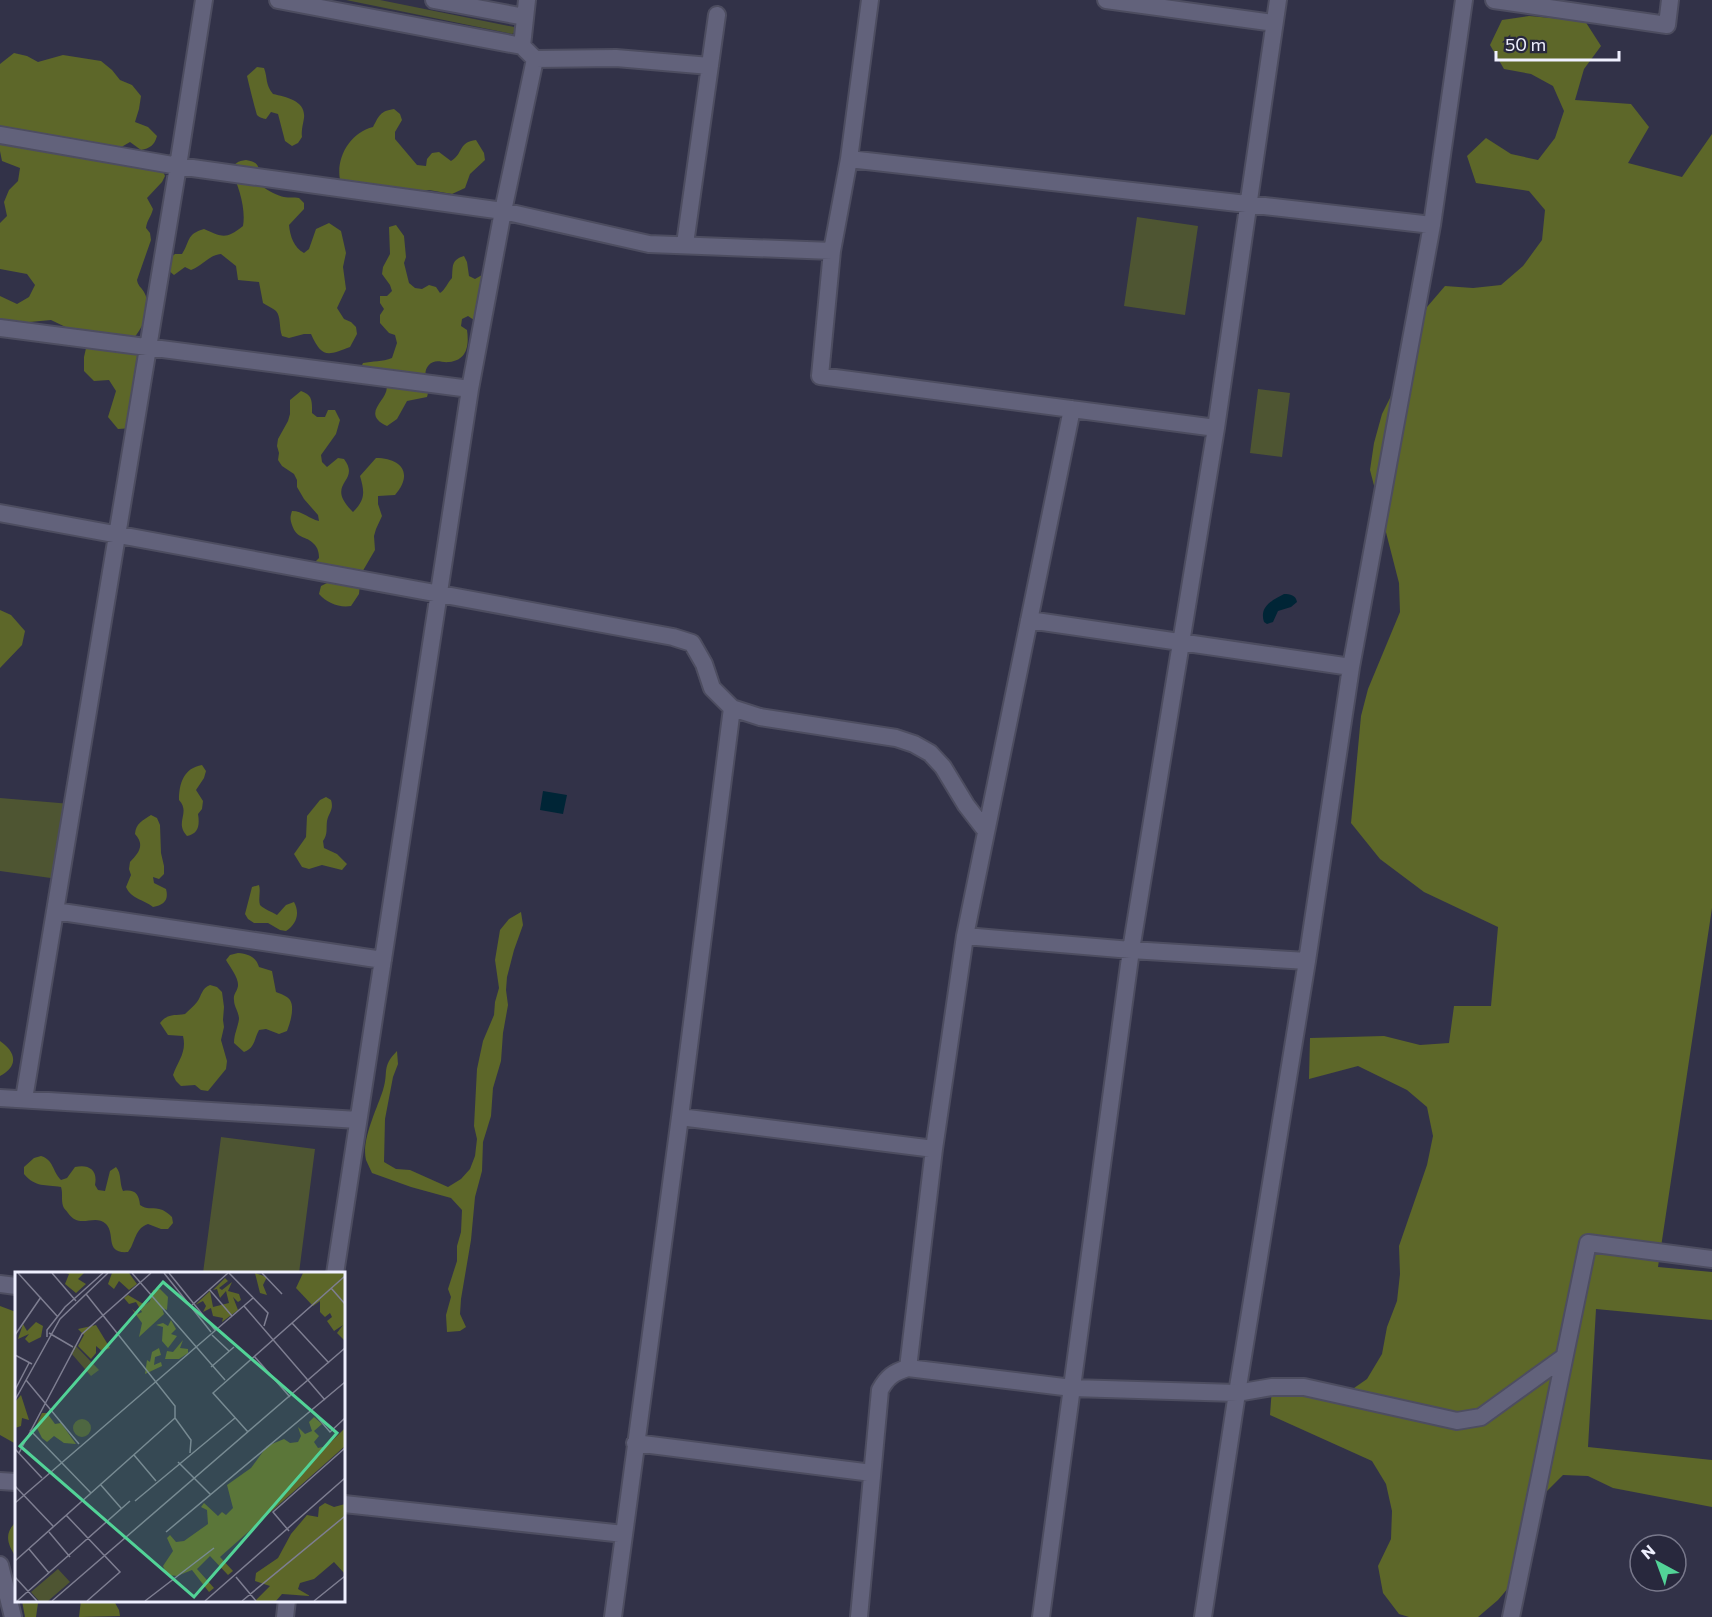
<svg xmlns="http://www.w3.org/2000/svg" width="1712" height="1617" font-family="Commissioner,sans-serif">
	<style>
		.green { fill: #4e5532 }
		.forest { fill: #5d6729 }
		.water { fill: #002536 }
		.lines { fill: none; stroke-linecap: round; stroke-linejoin: round }
		.minor-casing { stroke: #4d4d60; stroke-width: 20 }
		.minor { stroke: #62627b; stroke-width: 16 }
		.inset-road { fill: none; stroke: #7e7e91; stroke-width: 1.5 }
		.view { fill: #52d397; fill-opacity: 0.15; stroke: #52d397; stroke-width: 3 }
		.inset-edge { fill: none; stroke: #eff0ff; stroke-width: 3 }
	</style>
	<rect width="100%" height="100%" fill="#323248"/>
	<path class="green" d="M346,0h34l134,27 2,2 -1,3 -3,2z
		M1137,217l61,9 -13,89 -61,-9z
		M1258,389l32,4 -8,64 -32,-4z
		M0,798l71,6 -13,75 -58,-8z
		M221,1137l94,12 -16,124h-96z"/>
	<path class="forest" d="M1529,16l56,5 16,25 -17,23 -9,31 56,4 18,23 -21,36 54,14 30,-43v774l-54,359 54,5v48l-116,-11 -8,138 124,13v47l-99,-19 -25,-12 -25,-1 -21,21 -27,84 -17,20 -20,17h-69l-10,-3 -16,-21 -5,-27 13,-27 1,-28 -6,-27 -14,-23 -102,-46 2,-28 72,8 23,-16 15,-25 5,-27 10,-26 3,-27 -1,-28 28,-81 6,-29 -6,-29 -20,-17 -49,-24 -49,13 1,-41 74,-2 36,9 29,-2 5,-37h37l7,-79 -74,-35 -44,-33 -29,-36 10,-107 7,-27 32,-77 -1,-29 -29,-113 4,-27 8,-29 27,-54 18,-53 18,-21 28,2 28,-3 22,-19 19,-26 3,-30 -16,-19 -53,-8 -9,-27 19,-18 25,16 27,6 17,-22 9,-27 -11,-25 -22,-12 -27,-5 -14,-24 12,-25z
		M14,53l13,3 11,6 25,-7 38,6 11,9 8,10 12,5 9,11 -2,13 -4,13 13,5 9,9c-3,10 -7,12 -16,14l-11,-8 -12,7 44,20 3,7 -3,6 -15,16 6,11c-2,8 -6,11 -7,19l4,5 1,7 -14,40c1,6 4,7 7,12 9,16 0,33 -10,46l15,22 -16,68 -15,1 -10,-12 8,-26 -7,-11 -15,1 -10,-10v-14l3,-13 -9,-11 -27,-13 -43,4 -8,-4v-24l17,8 12,-7 6,-12 -8,-11 -27,-5v-46l7,-7 -3,-14 5,-12 9,-9 2,-13 -18,-7 -2,-10v-87z
		M257,67l7,1c4,11 1,16 9,26 14,3 33,7 31,24 -1,7 -3,12 -2,19l-4,6 -6,3 -7,-5 -7,-27 -7,-2 -5,7c-4,-1 -6,-1 -9,-4 -1,-3 -9,-34 -10,-39z
		M394,109l6,5 2,6 -7,12v7l22,26 9,1 1,-7 5,-6 7,-1 12,9c13,-8 7,-19 25,-21l8,13 1,7 -15,14 -5,14 -13,6 -23,-4 -7,1 -12,7 -69,-14c-7,-24 8,-51 32,-57 6,-11 7,-16 21,-18z
		M246,160c21,3 8,16 16,26 4,4 17,10 22,11 5,1 10,0 15,1l5,5v6l-15,16c1,11 5,23 15,28l5,-4 7,-20 13,-6 12,8 5,22 -3,14 3,22 -9,19 7,11 7,3 5,5 1,7 -7,13c-23,9 -28,11 -39,-13h-7l-15,4 -7,-2c-3,-8 -1,-20 -6,-25 -3,-3 -9,-5 -13,-8l-4,-21 -21,-2 -2,-14 -15,-12c-12,1 -19,12 -30,16l-6,-3 -11,8 -6,-5 2,-12 5,-4h7c8,-12 4,-20 22,-25 19,8 21,11 39,-3 3,-17 -4,-40 -12,-55 3,-8 7,-10 15,-11z
		M396,225l8,11 2,21 -2,6 5,20 6,5 7,1 7,-4 7,2 4,6c6,-4 7,-10 12,-15 1,-12 -1,-18 12,-22l3,6 2,14 6,3 7,-4 7,1 -9,48 -12,-8 -6,3 -1,7 6,4c2,14 1,30 -18,32 -8,1 -14,-4 -21,4 -7,9 3,21 -1,31l-20,4 -10,18 -10,7c-30,-14 8,-29 -2,-43 -5,-6 -18,-10 -25,-14l3,-6c10,-2 19,-1 29,-5l5,-15 -2,-8 -6,-2 -9,-10v-8l4,-6 -4,-6v-7h7l5,-5 -2,-6 -8,-11 1,-7 7,-13 -1,-27z
		M301,391c12,4 11,11 11,22l5,4h8l3,-7h7l5,10 -4,14 -15,21 1,7 5,5 11,-9 6,1c18,24 -21,23 9,53 12,-12 12,-19 7,-36l16,-18c25,0 38,15 19,37l-17,1v8l4,12 -6,13 -2,7 1,14 -14,24 -2,20 -8,12c-12,2 -24,-3 -32,-12l2,-8 14,-7 -21,-16 5,-5c0,-5 -1,-10 -5,-14 -8,-9 -17,-4 -22,-19 -2,-6 -2,-8 0,-14 11,0 17,8 27,10l-1,-6 -14,-16 -7,-12v-7l-3,-6 -12,-8 -4,-6 1,-7 -2,-7 1,-7 10,-18 2,-7v-14z
		M0,610l11,5 14,16 -3,14 -22,23z
		M202,765l4,6 -2,7 -8,12 7,11 -1,8 -4,5c2,12 0,20 -11,22 -13,-14 4,-23 -8,-36 0,-17 5,-32 23,-35z
		M326,797l5,3c3,10 -2,12 -4,21 -1,8 1,13 -4,20l1,7 13,6 10,10 -5,6 -20,-5 -13,4 -7,-2 -8,-13 12,-17 1,-21 13,-16z
		M151,815l6,3 3,7 1,28 3,13v8l-5,5 -6,-2 1,6 12,6c3,11 -2,16 -13,18 -10,-8 -22,-8 -27,-20l5,-12 -2,-6 1,-7c9,-9 15,-17 5,-28 1,-11 7,-13 16,-19z
		M259,885c2,7 -1,13 1,20 5,5 11,6 17,10l9,-10 8,-3c6,11 3,22 -8,29l-6,-1 -12,-7h-14l-6,-4 -3,-5 7,-27z
		M521,912l2,13 -9,25 -7,27 -1,13 2,15 -5,28 -2,28 -8,27 -2,28 -8,26 -1,29 -7,26 -4,43 -10,59 -1,15 6,13 -6,4 -13,1 -1,-17 5,-18 -3,-8 9,-28v-15l4,-14 1,-22 -11,-12 -40,-11 -39,-14c-2,-4 -4,-9 -6,-13 -5,-20 11,-51 17,-70 6,-18 -2,-23 14,-39l1,13 -5,13 -8,42 -1,43 12,7 14,1 38,17 13,-8 9,-10 5,-13 2,-17 -3,-13 3,-57 6,-28 11,-26 1,-13 4,-14 -4,-28 5,-30 9,-11z
		M238,953c11,1 18,4 21,14l13,4 4,21c5,2 11,4 14,8 5,8 0,23 -3,31l-8,3 -13,-5 -7,1c-5,9 -4,18 -15,22l-10,-9c0,-9 4,-16 5,-24 0,-7 -5,-12 -5,-19 -1,-6 3,-8 4,-14 1,-8 -8,-19 -12,-26l4,-5z
		M210,985l7,2 5,5 2,15 -1,13 1,7 -3,13 6,21 -1,8 -18,22 -7,-1 -6,-5 -14,1 -5,-5 -3,-6c5,-14 14,-23 10,-39l-15,-1 -8,-12c8,-10 14,-7 25,-9 4,-4 9,-8 12,-12 5,-7 4,-13 13,-17z
		M0,1041c16,11 19,25 0,35z
		M41,1156c13,4 11,15 20,24l6,-2 8,-11c14,-3 23,3 20,18l3,5 7,1 5,-20 6,-4c6,7 3,16 7,24 12,-2 16,3 17,14 7,5 11,2 19,4 5,1 9,4 13,8l1,6 -5,6h-7l-13,-5c-14,5 -12,18 -20,28 -24,2 -12,-18 -22,-28 -12,-11 -26,6 -38,-11 -2,-3 -4,-4 -5,-7 -2,-6 0,-13 -2,-19 -16,-3 -25,1 -37,-13v-7l10,-9z
		M0,1306l16,6v132l-16,-9z
		M16,1522v35c-9,-13 -12,-24 0,-35z
		M81,1600l33,1 5,9 1,6 -41,1z
		M22,1601h19l-3,2 -2,14h-11z"/>
	<path class="water" d="M1284,594c6,0 12,1 13,8l-6,5 -13,4 -5,11 -6,2 -3,-2c-5,-15 8,-22 20,-28z
		M543,791l24,4 -4,19 -23,-4z"/>
	<g class="lines">
		<g class="minor-casing">
			<path id="minor" d="M278,0l244,46
				M434,0l91,17
				M870,0l-21,159 -17,92 -12,125 396,52
				M1106,0l168,23
				M1494,0l173,25 3,-25
				M535,59l81,-1 94,8
				M0,135l178,31 325,45 146,33 183,7
				M849,159l583,66
				M685,244l32,-229
				M0,328l470,61
				M0,513l673,124 19,6 12,21 8,24 20,20 28,9 136,21 18,6 16,9 13,14 23,38 20,26
				M1029,620l322,47
				M55,911l328,49
				M965,936l166,14 176,11
				M0,1098l358,22
				M24,1099l154,-933 26,-166
				M680,1117l254,32
				M335,1274l135,-885 33,-178 32,-152 -13,-13 5,-46
				M0,1284l16,2
				M908,1368l26,-219 31,-213 107,-527
				M635,1443l237,30
				M0,1481l16,1
				M344,1504l280,30
				M0,1565l13,52
				M285,1617l2,-17
				M613,1617l67,-500 52,-409
				M859,1617l21,-227c7,-13 14,-18 28,-22l164,20 165,5 35,-6h32l153,34 24,-4 83,-60
				M1041,1617l90,-667 85,-522 62,-428
				M1203,1617l34,-224 70,-432 44,-294 81,-442 32,-225
				M1511,1617l77,-374 124,16"/>
		</g>
		<use href="#minor" class="minor"/>
	</g>
	<g transform="translate(15 1272)">
		<rect width="330" height="330" fill="#323248"/>
		<path d="M60,73l24,25 -8,6 -20,-23zM58 156a9 9 0 1 1 18 0a9 9 0 1 1-18 0ZM43,297l12,13 -22,19h-9l-8,-9z" fill="#4e5532"/>
		<path d="M51,1h18l-6,6 8,5 -10,9 -11,-9 4,-10zM97,1h17l8,11 -8,6 -10,-9 -5,8 -6,-5zM240,1l12,4 -4,8 4,10 -7,-2zM288,1h42v68l-8,-8 6,-8 -9,6 -7,-10 5,-4 -2,-4 -5,4 -5,-5v-11l-7,5 -17,-18zM210,6l3,3 -9,7 3,2 10,-8 -4,9 11,3 2,6 -3,2 -5,-5 5,13 -16,12 1,-4 -10,-2 -2,-8 -8,4 3,-6 -3,-5 -8,4 15,-14 3,16 16,-4 -3,-12 -6,7 -3,-9 -4,1zM145,17l8,8 -1,13 -5,-2 2,6 -25,23 3,-14 -10,-14 6,5 4,-2 -6,-10 -7,2 -5,-6 4,-3 17,10 5,-4 3,-11zM156,48l5,9 -5,5 6,2 -9,12 -6,-7 1,-14 -7,-2 7,-2 5,3zM21,50l7,4 -2,11 -12,6 -4,-4 4,-5 -11,5 5,-15 4,7zM81,53l14,23 -8,3 -6,-5v7l-5,6 -13,-13 6,-11 -6,-6zM168,68l-3,8 8,1v4l-9,6h-14l2,-8 6,1zM144,76l2,7 -6,2 -1,8 7,-3 1,4 -17,8 2,-14 3,2 2,-10zM6,123l8,25 -7,-2 -1,8 -6,2v-26zM27,141h5l8,11 6,-1 15,21 -12,-1 -10,-7 -7,6 -5,-4 -6,-12zM299,145l8,7 -8,7 5,5 -5,6 4,6 9,-2 18,-18v18l-125,111 13,14 -5,4 -18,-19 -13,13 17,19 -5,4 -17,-22 -15,6 -10,-1 -4,-9 10,-15 -6,-13 3,-3 6,7 8,-1 24,-17 -1,-14 -6,-3 3,-4 14,13 4,-4 4,3 7,-7 -6,-23 24,-17 16,-22 17,-7 6,4 8,-1 3,-6 -3,-9 7,7 7,-3 -3,-9zM310,231l9,4 11,-3v70l-11,-12 -20,17 -14,4 -2,6 12,7 -28,-2 -6,7h-21l15,-15 -15,-5 1,-8 22,-15 13,-24 16,-19 11,2 1,-10z" fill="#5d6729"/>
		<path class="inset-road" d="M3,1l39,43M37,1l24,28M117,1l93,107M149,1l47,59M154,1l46,57M214,1l39,40 -4,13M247,1l20,21M316,16l14,16M194,17l23,27M71,22l89,112v12l16,22 -1,13M177,33l36,-32M229,34l81,94M277,51l37,40M34,61l24,14M0,63l26,-38M197,63l17,16M32,65v-7l18,-23 38,-34M0,83l17,9M239,84l36,41M196,95l23,-20M11,108l53,64M0,118l14,-27M0,128l45,-81 48,-46M297,139l18,21 15,-14M15,158l61,63M233,160l-35,-39 132,-117M0,177l27,29M4,181l63,-119 69,-61M119,183l22,26M163,190l33,33M85,212l21,24M0,214l38,40M120,229l100,-83M0,231l238,-205M51,243l54,57 -33,29M274,259l-16,-19 72,-64M34,260l21,25M151,260l179,-150M14,277l20,24M0,289l160,-143M0,305l22,24M221,305l20,24M2,329l113,-100M37,329l293,-253M130,329l69,-53M190,329l140,-123M227,329l103,-85M299,329l31,-25"/>
		<path class="view" d="M148,10l174,151 -143,164 -174,-151z"/>
		<rect width="330" height="330" class="inset-edge"/>
	</g>
	<g transform="translate(1658 1563) rotate(319)"><circle r="28" fill="#28283d" stroke="#78788b" stroke-width="1.5"/>
	<path d="M0-4.5L10 22L0 15L-10 22Z" fill="#52d397"/>
	<text y="-9" font-size="16" font-weight="bold" text-anchor="middle" fill="#eff0ff">N</text>
	</g>
	<path d="M1496 51v9h123v-9" fill="none" stroke="#eff0ff" stroke-width="3"/>
	<text x="1505" y="51" font-size="18" fill="#eff0ff" stroke="#28283d" stroke-width="4.5" paint-order="stroke">50 m</text>
</svg>
